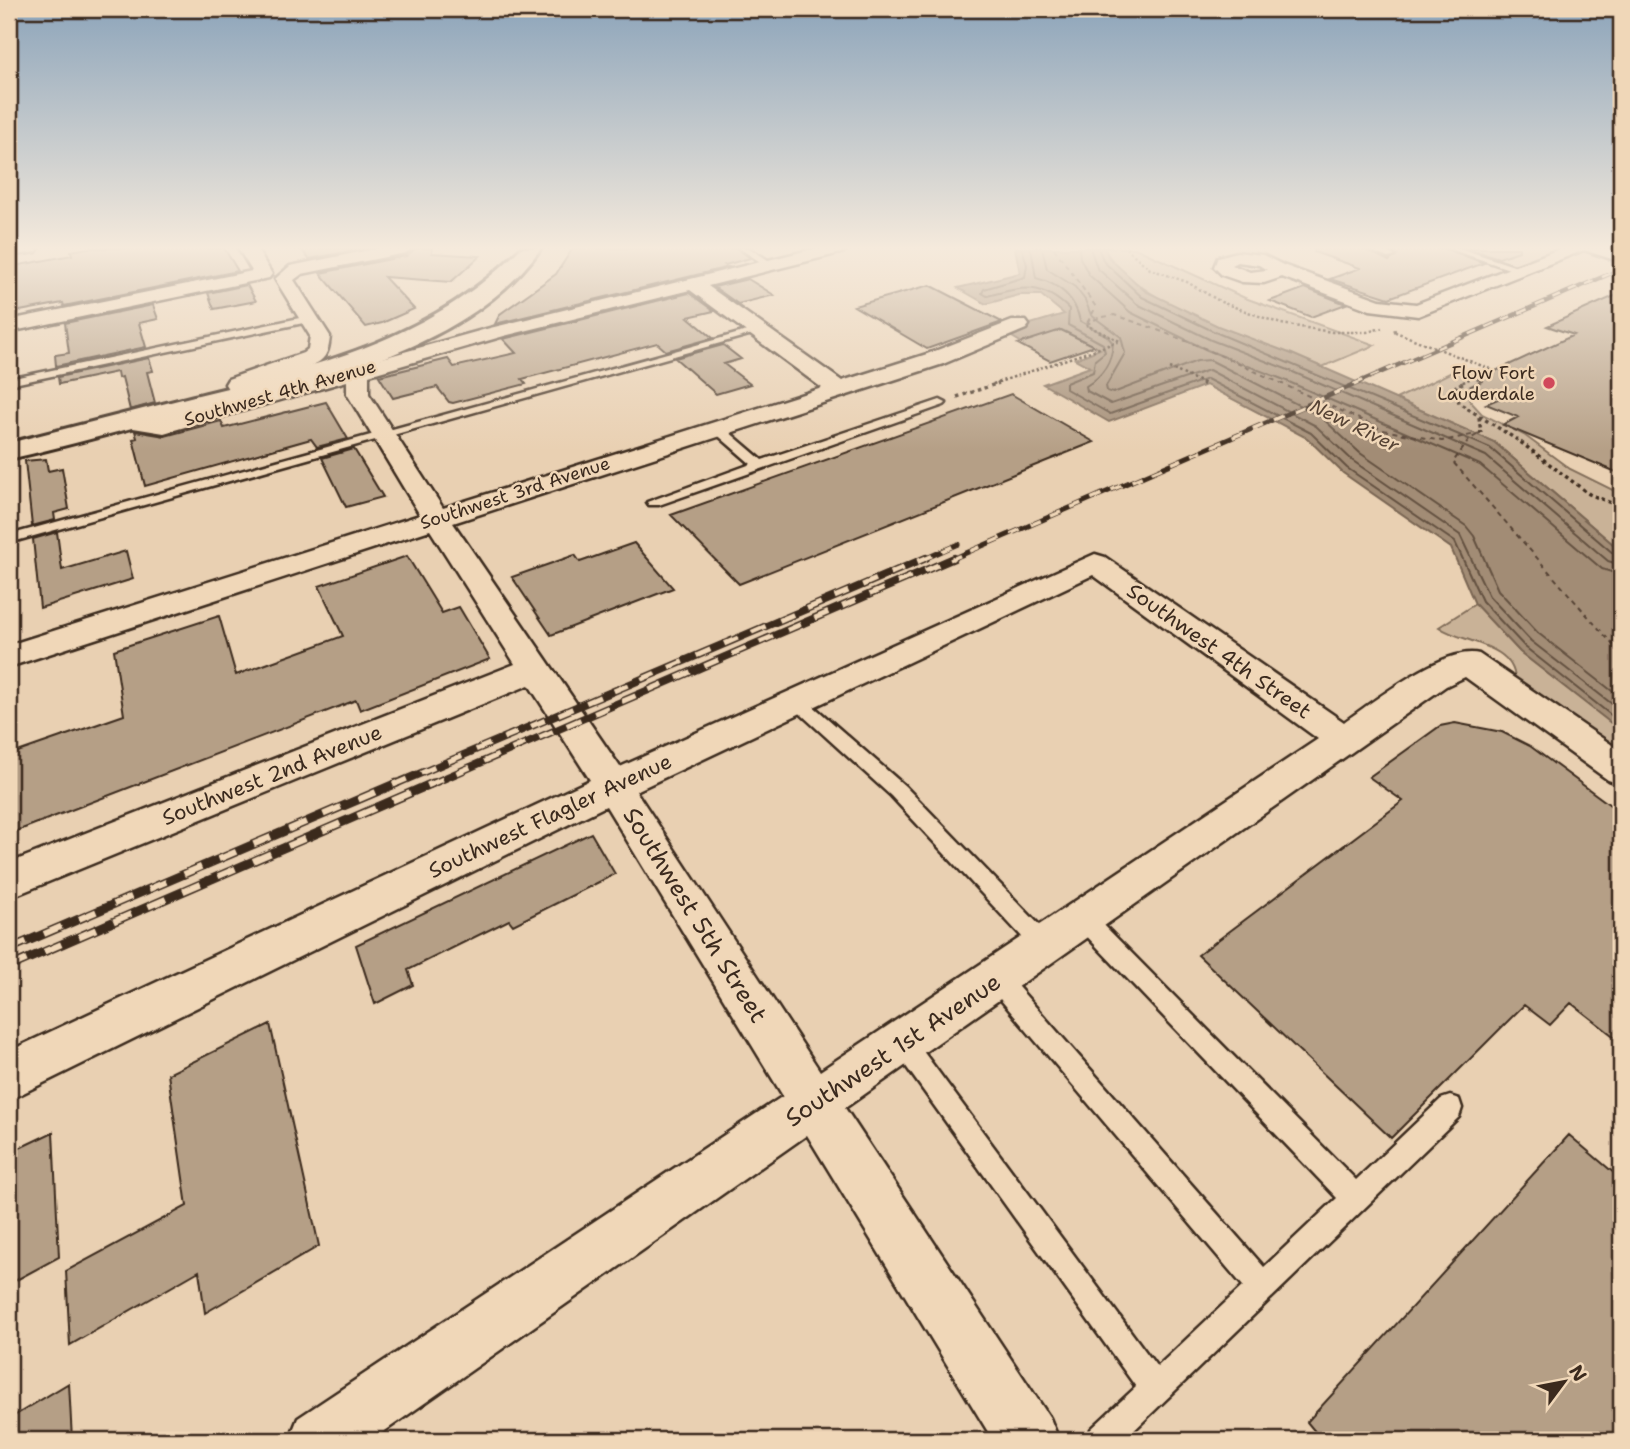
<svg xmlns="http://www.w3.org/2000/svg" width="1630" height="1449" font-family="'Shantell Sans',sans-serif">
	<style>
		.built { fill: #d9c1a5 }
		.green { fill: #c9b297; stroke: #826e5a; stroke-width: 2 }
		.water { fill: #a28c75; stroke: #796552; stroke-width: 2 }
		.lines { fill: none; stroke-linecap: round; stroke-linejoin: round }
		.shore { stroke: #645141; stroke-width: 2 }
		.ferry { stroke: #554234; stroke-width: 2; stroke-dasharray: 5 4.5; stroke-linecap: butt }
		.building { fill: #b59f86; stroke: #3b2a1e; stroke-width: 2 }
		.service-casing { stroke: #3b2a1e; stroke-width: 5 }
		.minor-casing { stroke: #3b2a1e; stroke-width: 5 }
		.secondary-casing { stroke: #3b2a1e; stroke-width: 6 }
		.path-far1 { stroke: #3b2a1e; stroke-width: 2.5; stroke-dasharray: 2.5 2.5; stroke-linecap: butt }
		.path { stroke: #3b2a1e; stroke-width: 3.5; stroke-dasharray: 3.5 3.5; stroke-linecap: butt }
		.service { fill: #f0d7b8; fill-rule: evenodd }
		.minor { fill: #f0d7b8; fill-rule: evenodd }
		.secondary { fill: #f0d7b8; fill-rule: evenodd }
		.rail-far3-casing { stroke: #3b2a1e; stroke-width: 4.5 }
		.rail-far2-casing { stroke: #3b2a1e; stroke-width: 5 }
		.rail-far1-casing { stroke: #3b2a1e; stroke-width: 8 }
		.rail-casing { stroke: #3b2a1e; stroke-width: 9 }
		.rail-far3 { stroke: #f0d7b8; stroke-width: 2.5; stroke-dasharray: 9; stroke-linecap: butt }
		.rail-far2 { stroke: #f0d7b8; stroke-width: 3.5; stroke-dasharray: 11; stroke-linecap: butt }
		.rail-far1 { stroke: #f0d7b8; stroke-width: 5; stroke-dasharray: 15; stroke-linecap: butt }
		.rail { stroke: #f0d7b8; stroke-width: 6; stroke-dasharray: 19; stroke-linecap: butt }
		.poi-dot { fill: #d1495b; stroke: #f0d7b8; stroke-width: 2.5 }
		.labels { text-anchor: middle; stroke-width: 5; stroke-linejoin: round; paint-order: stroke }
		.far-poi-label { font-size: 18px; fill: #3b2a1e; stroke: #f0d7b8; text-anchor: end }
		.far-street-label { font-size: 18px; fill: #3b2a1e; stroke: #f0d7b8 }
		.far-water-label { font-size: 19px; font-style: italic; fill: #554234; stroke: #f0d7b8 }
		.street-label { font-size: 21px; fill: #3b2a1e; stroke: #f0d7b8 }
		.near-street-label { font-size: 24px; fill: #3b2a1e; stroke: #f0d7b8 }
	</style>
	<rect width="100%" height="100%" fill="#e9d0b2"/>
	<filter id="ink" filterUnits="userSpaceOnUse"><feTurbulence type="fractalNoise" baseFrequency=".0143" numOctaves="2"/><feDisplacementMap in="SourceGraphic" scale="14" xChannelSelector="R" yChannelSelector="G"/><feConvolveMatrix kernelMatrix="1 2 1 2 8 2 1 2 1" color-interpolation-filters="sRGB"/></filter>
	<g filter="url(#ink)">
		<path class="built" d="M1444,248h125l-54,22z"/>
		<path class="green" d="M1104,248h31l110,50 130,47 -53,22c-57,-24 -190,-62 -218,-119z
			M1460,368l24,9 -16,14 2,10 12,13 42,21 46,34 51,25v57l-127,-109 -98,-43z
			M1475,604l45,48 101,78v26l-106,-77c-2,-36 -54,-36 -76,-52z"/>
		<path class="water" d="M1015,248h89l5,10 36,33 73,35 74,28 202,88 127,109v180l-101,-79 -45,-48 -24,-56 -108,-75 -36,-35 -101,-53 -97,37 -66,-38 47,-17 -15,-8 25,-10 -38,-19 -40,13 -18,-11 60,-18 -23,-19h-22l-33,9 -28,-16 62,-15z"/>
		<g class="lines">
			<path class="shore" d="M1022,248l5,17 -2,12 -41,12 -2,4 5,3c36,-9 53,-15 82,13l-1,16 35,19 2,8 -10,8 -2,12 -27,11v6l44,25 97,-35 104,54 36,35 108,74 27,59 43,46 96,76
				M1031,248l5,30c23,6 39,19 44,43l27,15 6,7c-1,19 -10,33 -27,43l1,5 24,13 98,-34 107,56 37,35 107,74 29,61 42,45 90,70
				M1042,248l5,21 28,18 10,13 6,15 30,22 4,16 -19,33 1,5 6,2 84,-32 13,-1 110,56 40,37 106,73 8,10 24,54 40,43 83,65
				M1079,248l1,10 9,17 41,37 77,38 75,29 198,86 122,104 19,6
				M1090,248l7,20 40,36 74,36 75,29 200,87 122,105 13,4
				M1098,248l6,14 38,35 73,35 275,116 124,106 7,2"/>
			<path class="ferry" d="M1054,248l42,59 -10,18
				M1086,325l12,-7 16,-3 33,11 57,22 179,82 59,11 39,-8
				M1477,435l-7,4 -17,23 168,192"/>
		</g>
		<path class="building" d="M88,248h136l14,23 -174,35 -1,-3 -54,10v-46l63,-12 -1,-4z
			M300,248h68l-59,11z
			M416,248h16v5l48,3 -29,26 -67,-5 30,32 -32,14 -16,4 -46,-54 86,-17z
			M573,248h164l13,10 -25,7 4,2 -234,57 5,-10 56,-40z
			M1315,248h48l26,13 8,-6 -14,-7h61l40,15 -95,35 -59,-19 30,-11 -46,-16z
			M1467,248h52v3l-20,7z
			M748,279l26,16 -36,9 -24,-17z
			M247,285l9,16 -42,8 -6,-16z
			M930,285l72,37 -75,27 -73,-43z
			M1305,288l41,16 -35,13 -41,-16z
			M689,293l25,18 -26,6 25,21 -47,13 -9,-8 -135,36 4,5 -73,19 -4,-1 -12,-15 -44,11 -14,-22 69,-17 6,8 62,-14 -13,-14z
			M1621,293v181l-118,-49 15,-8 -32,-13 14,-6 -29,-12 11,-5 -4,-2 96,-44 -27,-9z
			M153,305l5,14 -19,4 7,24 -90,19 -1,-11 14,-2 -4,-30z
			M1061,330l33,16 -44,15 -32,-17z
			M723,345l18,14 -17,5 26,20 -34,10 -41,-36z
			M149,358l4,13 -6,1 8,31 -25,7 -8,-33 -4,1 -1,-6 -58,12 -1,-7z
			M1011,394l83,48 -355,142 -68,-69z
			M326,402l22,37 -31,8 -6,-8 -166,47 -12,-47 4,-1 -2,-7 30,5 56,-15 3,7z
			M354,449l29,48 -37,10 -24,-49z
			M46,459l2,12 14,-3 7,41 -15,4 1,7 -23,6 -7,-65z
			M57,532l5,38 64,-19 7,28 -93,29 -7,-69z
			M634,543l39,45 -122,47 -39,-58 63,-22 5,7z
			M407,556l35,57 17,-6 31,52 -130,51 -4,-10 -347,134v-79l115,-40 -10,-65 105,-34 17,59 107,-39 -24,-50z
			M1455,723l47,9 28,14 91,67v229l-50,-39 -21,22 -26,-20 -133,133 -193,-183 205,-154 -34,-24 71,-51z
			M591,833l24,41 -102,51 -4,-5 -101,50 5,15 -38,19 -19,-59z
			M270,1024l49,222 -114,67 -6,-42 -129,74 -4,-74 121,-65 -19,-132z
			M53,1132l6,125 -50,27v-131z
			M1569,1135l52,44v243l-13,18h-286l-15,-18z
			M69,1383l3,57h-63v-21z"/>
		<g class="lines">
			<g class="service-casing">
				<path id="service" d="M739,248h10l27,17 -8,2z
					M1365,248h12l18,8 -7,2z
					M1447,248h12l67,22 -8,2z
					M309,316l5,3 -1,2 -304,64v-6z
					M754,329l9,2 -754,212v-8z
					M940,400l6,3 -2,2 -285,100h-10l-2,-3 104,-38 -38,-33v-6h8l41,35z
					M797,695l6,2 102,89 148,153 3,7 -3,7 -8,3 -8,-3 -146,-157 -100,-91 -3,-4z
					M1084,910l7,2 265,268 85,-81 9,-3 9,3 3,9 -3,9 -335,323h-37l4,-11 45,-42 -241,-336 -4,-8 4,-8 8,-3 8,3 246,332 86,-81 -254,-300 -3,-7 3,-7 8,-3 8,3 259,295 73,-69 -260,-272 -4,-7 4,-7z"/>
			</g>
			<g class="minor-casing">
				<path id="minor" d="M9,248h30l-3,4 -27,4z
					M238,248h18l16,26 -3,4 -260,54v-12l243,-49z
					M380,248h34l-9,5 -103,21 -8,6 36,56c-1,10 -2,19 -10,25 -10,8 -81,31 -92,28l-3,-5 3,-5 75,-26 5,-4 2,-13 -35,-57 15,-13z
					M817,248h30l-3,4 -136,34 134,95 85,-27 85,-33h14l3,4 -3,4 -83,35 -490,159 167,244 475,-213 10,3 239,165c29,-20 101,-77 135,-68l142,97v33l-13,-4 -143,-103 -19,9 -601,422 205,310 9,22h-66l-186,-305 -435,305h-83l9,-22 485,-322 -177,-290 -597,294v-49l581,-271 -61,-95 -520,213v-35l506,-199 -85,-134 -421,137v-22l411,-130 -73,-121v-13l-183,52 -43,-7 -4,-5 4,-5 8,-2 34,5 327,-91zM690,290l132,98 -379,120 -74,-114v-19l135,-39zM1093,575l225,164 -498,332 -184,-280z
					M1562,248h47l12,3v11l-37,-12 -166,66 -48,-6 -88,-33 -18,6 -22,-1 -20,-7 -8,-8 4,-10 19,-5 26,3 20,10 97,35 36,4zM1238,262l21,3 8,5 -17,2 -18,-7z"/>
			</g>
			<g class="secondary-casing">
				<path id="secondary" d="M521,248h20c-76,107 -238,136 -356,166 -59,15 -117,32 -176,45v-16c60,-15 121,-31 181,-46 123,-30 239,-55 331,-149z"/>
			</g>
			<path class="path-far1" d="M1126,248l24,21 37,13 34,20 60,22 51,8h35l15,-4
				M1396,330l-3,1 97,38 -31,15
				M1169,368l36,16
				M993,384l127,-43 -34,-16"/>
			<path class="path" d="M1201,383l5,2
				M1463,383l-7,3 3,17 60,38 70,53 32,13
				M957,397l42,-14
				M1479,417l2,16"/>
			<use href="#service" class="service"/>
			<use href="#minor" class="minor"/>
			<use href="#secondary" class="secondary"/>
			<g class="rail-far3-casing">
				<path id="rail-far3" d="M1354,384l267,-115"/>
			</g>
			<g class="rail-far2-casing">
				<path id="rail-far2" d="M922,560l36,-16
					M950,560l408,-177"/>
			</g>
			<g class="rail-far1-casing">
				<path id="rail-far1" d="M393,785l533,-227
					M429,785l525,-227"/>
			</g>
			<g class="rail-casing">
				<path id="rail" d="M9,949l388,-166
					M9,967l424,-184"/>
			</g>
			<use href="#rail-far3" class="rail-far3"/>
			<use href="#rail-far2" class="rail-far2"/>
			<use href="#rail-far1" class="rail-far1"/>
			<use href="#rail" class="rail"/>
		</g>
	</g>
	<linearGradient id="sky" x2="0" y2="1"><stop stop-color="#8ca4ba"/><stop offset="0.55" stop-color="#f5eadc"/><stop offset="1" stop-color="#f5eadc" stop-opacity="0"/></linearGradient>
	<rect width="1630" height="451" fill="url(#sky)"/>
	<circle class="poi-dot" cx="1549" cy="383" r="7"/>
	<g class="labels">
		<g class="far-poi-label">
			<text x="1535" y="379">Flow Fort<tspan x="1535" dy="21">Lauderdale</tspan></text>
		</g>
		<g class="far-street-label">
			<text transform="translate(280 393) rotate(-16)" y="6">Southwest 4th Avenue</text>
			<text transform="translate(515 493) rotate(-18)" y="6">Southwest 3rd Avenue</text>
		</g>
		<g class="far-water-label">
			<text transform="translate(1355 425) rotate(26)" y="7">New River</text>
		</g>
		<g class="street-label">
			<text transform="translate(1219 651) rotate(35)" y="7">Southwest 4th Street</text>
			<text transform="translate(272 775) rotate(-22)" y="7">Southwest 2nd Avenue</text>
			<text transform="translate(550 816) rotate(-25)" y="7">Southwest Flagler Avenue</text>
		</g>
		<g class="near-street-label">
			<text transform="translate(695 915) rotate(58)" y="8">Southwest 5th Street</text>
			<text transform="translate(893 1050) rotate(-34)" y="8">Southwest 1st Avenue</text>
		</g>
	</g>
	<rect width="1630" height="1449" fill="none" stroke="#f0d7b8" stroke-width="35"/>
	<rect x="18" y="18" width="1595" height="1414" fill="none" stroke="#3b2a1e" stroke-width="2.5" filter="url(#ink)"/>
	<g transform="translate(1564 1382) rotate(58)" stroke="#f0d7b8" stroke-width="5" paint-order="stroke">
	<path d="M0-5L12 26L0 18L-12 26Z" fill="#3b2a1e"/>
	<text y="-10" font-size="19" font-weight="bold" text-anchor="middle" fill="#3b2a1e">N</text>
	</g>
</svg>
